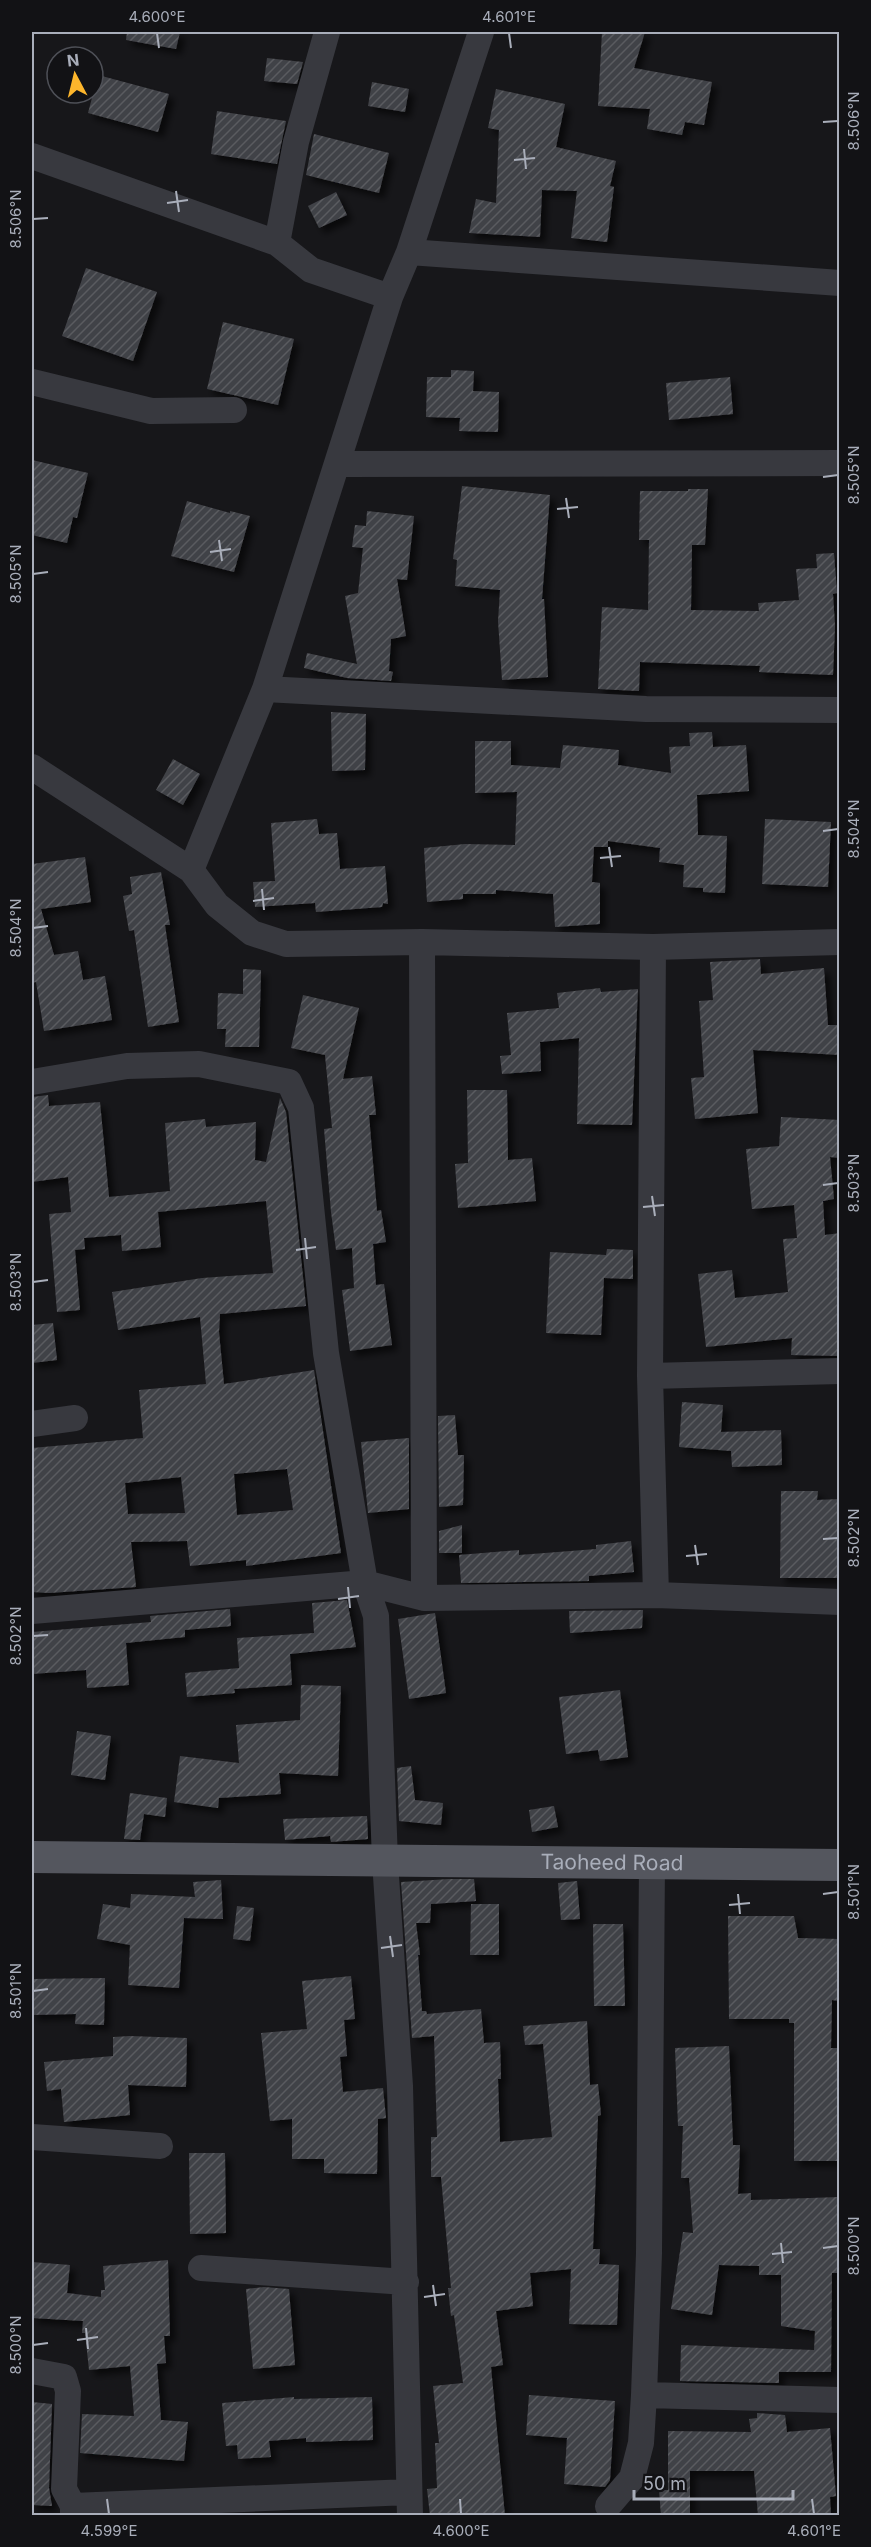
<svg xmlns="http://www.w3.org/2000/svg" width="871" height="2547" font-family="Inter,sans-serif">
	<style>
		.building { fill: url(#building-hatch); fill-rule: evenodd; filter: url(#shadow) }
		.lines { fill: none; stroke-linecap: round; stroke-linejoin: round }
		.minor { stroke: #38393f; stroke-width: 26 }
		.major { stroke: #54565e; stroke-width: 32 }
		.ticks { fill: none; stroke: #a9aeba; stroke-width: 2 }
		.labels { text-anchor: middle; stroke-width: 5; stroke-linejoin: round; paint-order: stroke }
		.street-label { font-size: 21px; fill: #a9aeba; stroke: #121215 }
		.neatline { fill: none; stroke: #a9aeba; stroke-width: 2 }
		.ticks-label { font-size: 15px; text-anchor: middle; fill: #a9aeba }
	</style>
	<defs>
		<pattern id="building-hatch" width="6" height="6" patternUnits="userSpaceOnUse" patternTransform="scale(1.5)"><rect width="6" height="6" fill="#414247"/><path d="M-1 1l2-2M0 6l6-6M5 7l2-2" fill="none" stroke="#5a5b5f"/></pattern>
		<filter id="shadow"><feDropShadow dx="5.5" dy="5.5" stdDeviation="3" flood-color="#0009"/></filter>
	</defs>
	<rect width="100%" height="100%" fill="#17171a"/>
	<path class="building" d="M127,32h53l-4,17 -50,-9z
		M602,32h43l-11,36 78,14 -8,43 -19,-3 -3,13 -35,-6 3,-20 -52,-3z
		M267,58l36,4 -6,22 -33,-3z
		M98,75l71,19 -11,38 -70,-19z
		M372,82l37,7 -4,23 -37,-6z
		M496,89l69,15 -9,43 60,14 -6,25 4,1 -7,55 -36,-4 6,-47 -35,-1 -2,47 -71,-4 7,-34 20,4 3,-73 -11,-2z
		M217,111l69,10 -9,43 -66,-10z
		M314,134l75,19 -10,40 -73,-18z
		M336,192l11,23 -28,13 -11,-22z
		M86,268l71,24 -24,69 -71,-25z
		M223,322l71,17 -16,66 -71,-16z
		M451,370l23,1 -1,20 26,1 -1,40 -39,-1 1,-13 -34,-1 1,-40h24z
		M730,377l3,37 -64,6 -3,-37z
		M32,460l56,13 -11,45 -4,-1 -6,26 -35,-8z
		M462,486l88,9 -8,104h2l4,78 -46,3 -4,-59 2,-31 -45,-4 2,-26 -4,-1z
		M688,489h20l-3,56h-13l-1,65 68,1 -1,-8 41,-3 -3,-31 21,-1 -1,-14 18,-1 3,40 -4,1 2,32 -2,49 -74,-3 1,-6 -120,-4 -1,29 -41,-2 4,-82 46,3 1,-70h-10l1,-49h48z
		M187,501l43,12v-2l20,5 -16,56 -63,-16z
		M367,511l47,5 -7,64 -10,-1 9,57 -15,3 -2,32 4,1 -2,9 -44,-3 -43,-10 3,-15 50,11 -12,-68 13,-3 5,-45 -11,-1 3,-22 11,1z
		M331,712l35,2 -1,56 -33,1z
		M712,732l1,15 33,-2 3,46 -52,4 1,40 29,1 -2,57 -22,-1v-4l-20,-1 1,-22 -25,-3 1,-14 -52,-7v6h-14l-2,35 8,1v41l-45,3 -2,-33 -57,-4v4h-33v5l-36,3 -3,-54 41,-4 50,1 2,-53 -42,1v-52h36v24l49,3 3,-23 56,5 -1,15 53,8 -2,-26 21,-1 -1,-13z
		M173,759l27,15 -17,31 -27,-15z
		M317,819l2,15 18,-1 3,36 45,-3 3,38 -5,-1 -1,4 -66,5 -1,-9 -60,4 -2,-25 22,-1 -4,-58z
		M765,819l66,3 -3,65 -66,-3z
		M85,857l6,45 -50,7 13,46 24,-4 5,29 22,-4 7,44 -68,11 -8,-49 -4,1v-119z
		M161,872l9,53h-5l14,97 -31,5 -14,-97 -5,1 -6,-35 9,-2 -2,-17z
		M760,959l1,15 63,-6 4,57h12v30l-87,-5 5,63 -63,6 -4,-41 13,-1 -5,-76 14,-1 -3,-38z
		M243,969l18,1 -2,77h-34l1,-18h-9l1,-36 25,1z
		M600,988l1,4 37,-3 -6,136 -55,-1 2,-86 -39,4 1,29 -39,3 -2,-18 11,-1 -4,-42 52,-5 -2,-15z
		M303,995l56,13 -16,71 29,-3 4,39h-7l8,96 4,-1 5,32 -13,2 3,41 8,-1 8,61 -42,6 -8,-61 12,-2 -2,-40 -16,2 -5,-38 -7,-83 8,-1 -7,-73 -34,-7z
		M467,1090h40l1,70 24,-2 4,43 -78,7 -3,-44 13,-1z
		M48,1095l1,11 51,-4 9,95 61,-6 -5,-68 40,-4 1,8 50,-5 -1,38 11,2 14,-64 6,14 20,194 -86,8 -1,18 5,52 90,-14 27,183 -95,13v-6l-56,6 -3,-25 -56,1 5,45 -87,6 -17,-1v-144l111,-10 -4,-48 67,-6 -6,-67 -82,13 -6,-38 90,-14 71,-5 -7,-72 -108,11 3,35 -39,4 -1,-16 -37,3 1,11 -10,1 5,60 -23,2 -8,-98 22,-2 -3,-35 -36,5v-85zM287,1469l6,41 -56,5 -3,-41zM181,1477l4,36 -57,1 -3,-31z
		M781,1117l59,3v38l-10,-1 4,42 -11,2 2,34 15,-2v123l-49,-1 1,-17 -86,9 -8,-73 34,-4 3,28 53,-6 -5,-53 14,-1 -3,-33 -42,4 -6,-60 33,-3z
		M607,1249l26,1v29l-29,-1 -3,57 -55,-2 4,-81 56,3z
		M53,1323l4,37 -25,3v-38z
		M682,1402l41,3 -2,27 60,-2 1,35 -50,2 -1,-16 -52,-4z
		M455,1415l3,40h6l-1,50 -24,2 -1,-91z
		M409,1438v71l-41,4 -7,-71z
		M781,1491h37l-1,9 23,-1v79h-60z
		M462,1525v28h-23v-22z
		M631,1541l3,31 -45,4v5l-128,2 -2,-28 60,-5v5l77,-6v-4z
		M347,1600l9,47 -66,7 2,31 -58,4 1,4 -48,4 -2,-24 54,-5 -2,-30 77,-5 -2,-30z
		M230,1609l1,17 -46,4v7l-59,6 3,42 -42,3 -1,-18 -54,4v-42l119,-10 -1,-6z
		M643,1610l-1,18 -72,5 -1,-22z
		M435,1613l11,80 -37,6 -11,-80z
		M301,1685l40,1 -3,90 -59,-3 2,21 -62,4 -1,10 -44,-6 6,-46 59,7 -3,-38 64,-5z
		M620,1690l8,67 -28,4 -2,-11 -32,4 -7,-57z
		M77,1731l34,5 -6,44 -34,-5z
		M411,1766l4,34 28,3 -2,22 -42,-4 -2,-53z
		M130,1793l37,5 -2,19 -21,-3 -4,26 -16,-1z
		M554,1806l4,21 -26,5 -3,-22z
		M367,1816l1,23 -37,3 -1,-6 -45,4 -2,-21z
		M449,1879h25l2,22 -45,3 -1,19h-14l4,32h-2l4,56h4l1,3 54,-5 3,34 16,-1 1,37h-3l2,63 52,-5 -9,-93 -18,1 -2,-19 64,-5 3,64 8,-1 3,31 -3,1 -5,133h7l-1,15 20,1 -2,60 -48,-1 2,-55 -41,4 3,33 -37,5 7,54 -12,2 14,149h-75l-3,-27 10,-1 -2,-45h4l-6,-57 30,-3 -9,-68 -3,1 -3,-28h3l-10,-111h-10v-40h6l-3,-101 -22,2 -11,-156z
		M221,1880l2,39 -39,-1 -5,70 -51,-3 2,-40 -33,-6 6,-35 27,4 1,-14 64,3 -2,-15z
		M577,1881l3,38 -19,1 -3,-37z
		M471,1904h28v51h-29z
		M237,1906l17,2 -4,33 -17,-2z
		M728,1916h66l4,22 42,1v62l-8,-1 -1,48h9v113h-46v-138h-5v-4h-60z
		M593,1924h30l2,82h-31z
		M351,1976l4,43 -11,1 3,36 -7,1 3,35 40,-4 3,30 -8,1 -1,55 -53,-1v-14h-32v-40l-22,2 -9,-88 46,-4 -5,-48z
		M105,1978l-1,47 -29,-1 1,-10 -44,1v-36z
		M130,2036l57,2 -1,49 -58,-2 2,30 -66,7 -3,-33 -14,2 -3,-29 69,-6v-19z
		M729,2046l4,99h7l-2,49 13,-1v7l88,-3v27h-2l2,49h-7l-1,99h-52v11l-99,-2 1,-36 133,5 1,-19 -34,-5v-51h-22v-9l-40,-1 -7,50 -41,-6 12,-77 10,1 -4,-55h-8l2,-52h-5l-3,-78z
		M189,2153h36l1,80 -36,1z
		M168,2260l2,76h-6l2,27 -9,1 4,56 27,2 -4,39 -104,-8 2,-39 52,2 -4,-50 -41,4 -4,-37h-3l1,-12 -51,-3v-56l38,3 -3,28 34,4v-7h4l-2,-24z
		M264,2287l25,2 6,76 -42,4 -7,-80z
		M529,2395l86,6 -5,79 -5,7 -41,-3 3,-46 -41,-3z
		M294,2397v2l78,-2 1,43 -67,2v-4l-37,3 2,16 -33,2 -1,-14 -11,1 -4,-43z
		M32,2402l20,2 -3,84 3,18 -20,-1z
		M757,2413l28,2 2,17 43,-4 6,68 -6,1 1,19h-73l-4,-45h-64v45h-29l-2,-26h9v-59l83,1 -2,-13 8,-1z"/>
	<g class="lines">
		<path class="minor" d="M32,156l245,87 34,27 79,27
			M277,243l19,-101 31,-110
			M409,252l431,31
			M32,382l119,29 83,-1
			M338,464l502,-1
			M265,689l381,20 194,1
			M32,767l159,103 74,-181 125,-392 19,-45 72,-220
			M191,870l26,35 35,28 34,11 136,-2 231,5 187,-5
			M422,942l2,656
			M653,947l-3,429 6,219
			M32,1082l95,-16 72,-2 90,18 12,26 25,245 39,230 11,33 9,245 15,225 10,430
			M650,1376l190,-5
			M32,1424l43,-6
			M32,1611l333,-28 59,15 232,-3 184,7
			M32,2137l128,9
			M201,2268l205,14
			M32,2371l32,6 4,14 -4,98 9,17v10
			M644,2395l196,5
			M73,2506l336,-14
			M608,2506l24,-28 9,-35 3,-48 5,-142 3,-391"/>
		<path class="major" id="s1" d="M32,1857l808,8"/>
	</g>
	<path class="ticks" d="M157,33l2,15M509,33l2,15M823,122l15,-1M524,149l2,20M514,160l21,-2M176,191l3,21M167,203l21,-3M33,219l15,-1M823,477l15,-2M566,498l3,20M557,509l21,-2M219,540l3,21M210,552l21,-3M33,574l15,-2M823,831l15,-2M609,847l3,20M600,858l21,-2M262,889l2,21M253,901l21,-3M33,928l15,-2M823,1185l15,-2M652,1196l3,20M643,1207l21,-2M305,1238l2,21M296,1250l20,-3M33,1282l15,-2M823,1539l15,-1M695,1545l3,20M686,1556l21,-2M348,1587l2,21M338,1599l21,-3M33,1636l15,-1M738,1894l2,20M823,1894l15,-2M729,1905l21,-2M390,1936l3,21M381,1948l21,-3M33,1991l15,-2M781,2243l2,20M823,2248l15,-2M772,2254l20,-2M433,2285l3,21M424,2297l21,-3M86,2328l2,21M77,2340l21,-3M33,2345l15,-2M107,2499l2,15M460,2499l1,15M812,2499l2,15"/>
	<g class="labels">
		<g class="street-label">
			<text dy="7" stroke="none"><textPath href="#s1" startOffset="580">Taoheed Road</textPath></text>
		</g>
	</g>
	<rect width="871" height="2547" fill="none" stroke="#121215" stroke-width="66"/>
	<g transform="translate(75 75) rotate(353)"><circle r="28" fill="#121215" stroke="#4e5057" stroke-width="1.5"/>
	<path d="M0-4.5L10 22L0 15L-10 22Z" fill="#fdb62c"/>
	<text y="-9" font-size="16" font-weight="bold" text-anchor="middle" fill="#a9aeba">N</text>
	</g>
	<path d="M634 2490v9h159v-9" fill="none" stroke="#a9aeba" stroke-width="3"/>
	<text x="643" y="2490" font-size="18" fill="#a9aeba" stroke="#121215" stroke-width="4.5" paint-order="stroke">50 m</text>
	<rect x="33" y="33" width="805" height="2481" class="neatline"/>
	<g class="ticks-label">
		<text x="157" y="22">4.600°E</text>
		<text x="509" y="22">4.601°E</text>
		<text transform="translate(854 121) rotate(-90)" y="5">8.506°N</text>
		<text transform="translate(16 219) rotate(-90)" y="5">8.506°N</text>
		<text transform="translate(854 475) rotate(-90)" y="5">8.505°N</text>
		<text transform="translate(16 574) rotate(-90)" y="5">8.505°N</text>
		<text transform="translate(854 829) rotate(-90)" y="5">8.504°N</text>
		<text transform="translate(16 928) rotate(-90)" y="5">8.504°N</text>
		<text transform="translate(854 1183) rotate(-90)" y="5">8.503°N</text>
		<text transform="translate(16 1282) rotate(-90)" y="5">8.503°N</text>
		<text transform="translate(854 1538) rotate(-90)" y="5">8.502°N</text>
		<text transform="translate(16 1636) rotate(-90)" y="5">8.502°N</text>
		<text transform="translate(854 1892) rotate(-90)" y="5">8.501°N</text>
		<text transform="translate(16 1991) rotate(-90)" y="5">8.501°N</text>
		<text transform="translate(854 2246) rotate(-90)" y="5">8.500°N</text>
		<text transform="translate(16 2345) rotate(-90)" y="5">8.500°N</text>
		<text x="109" y="2536">4.599°E</text>
		<text x="461" y="2536">4.600°E</text>
		<text x="814" y="2536">4.601°E</text>
	</g>
</svg>
